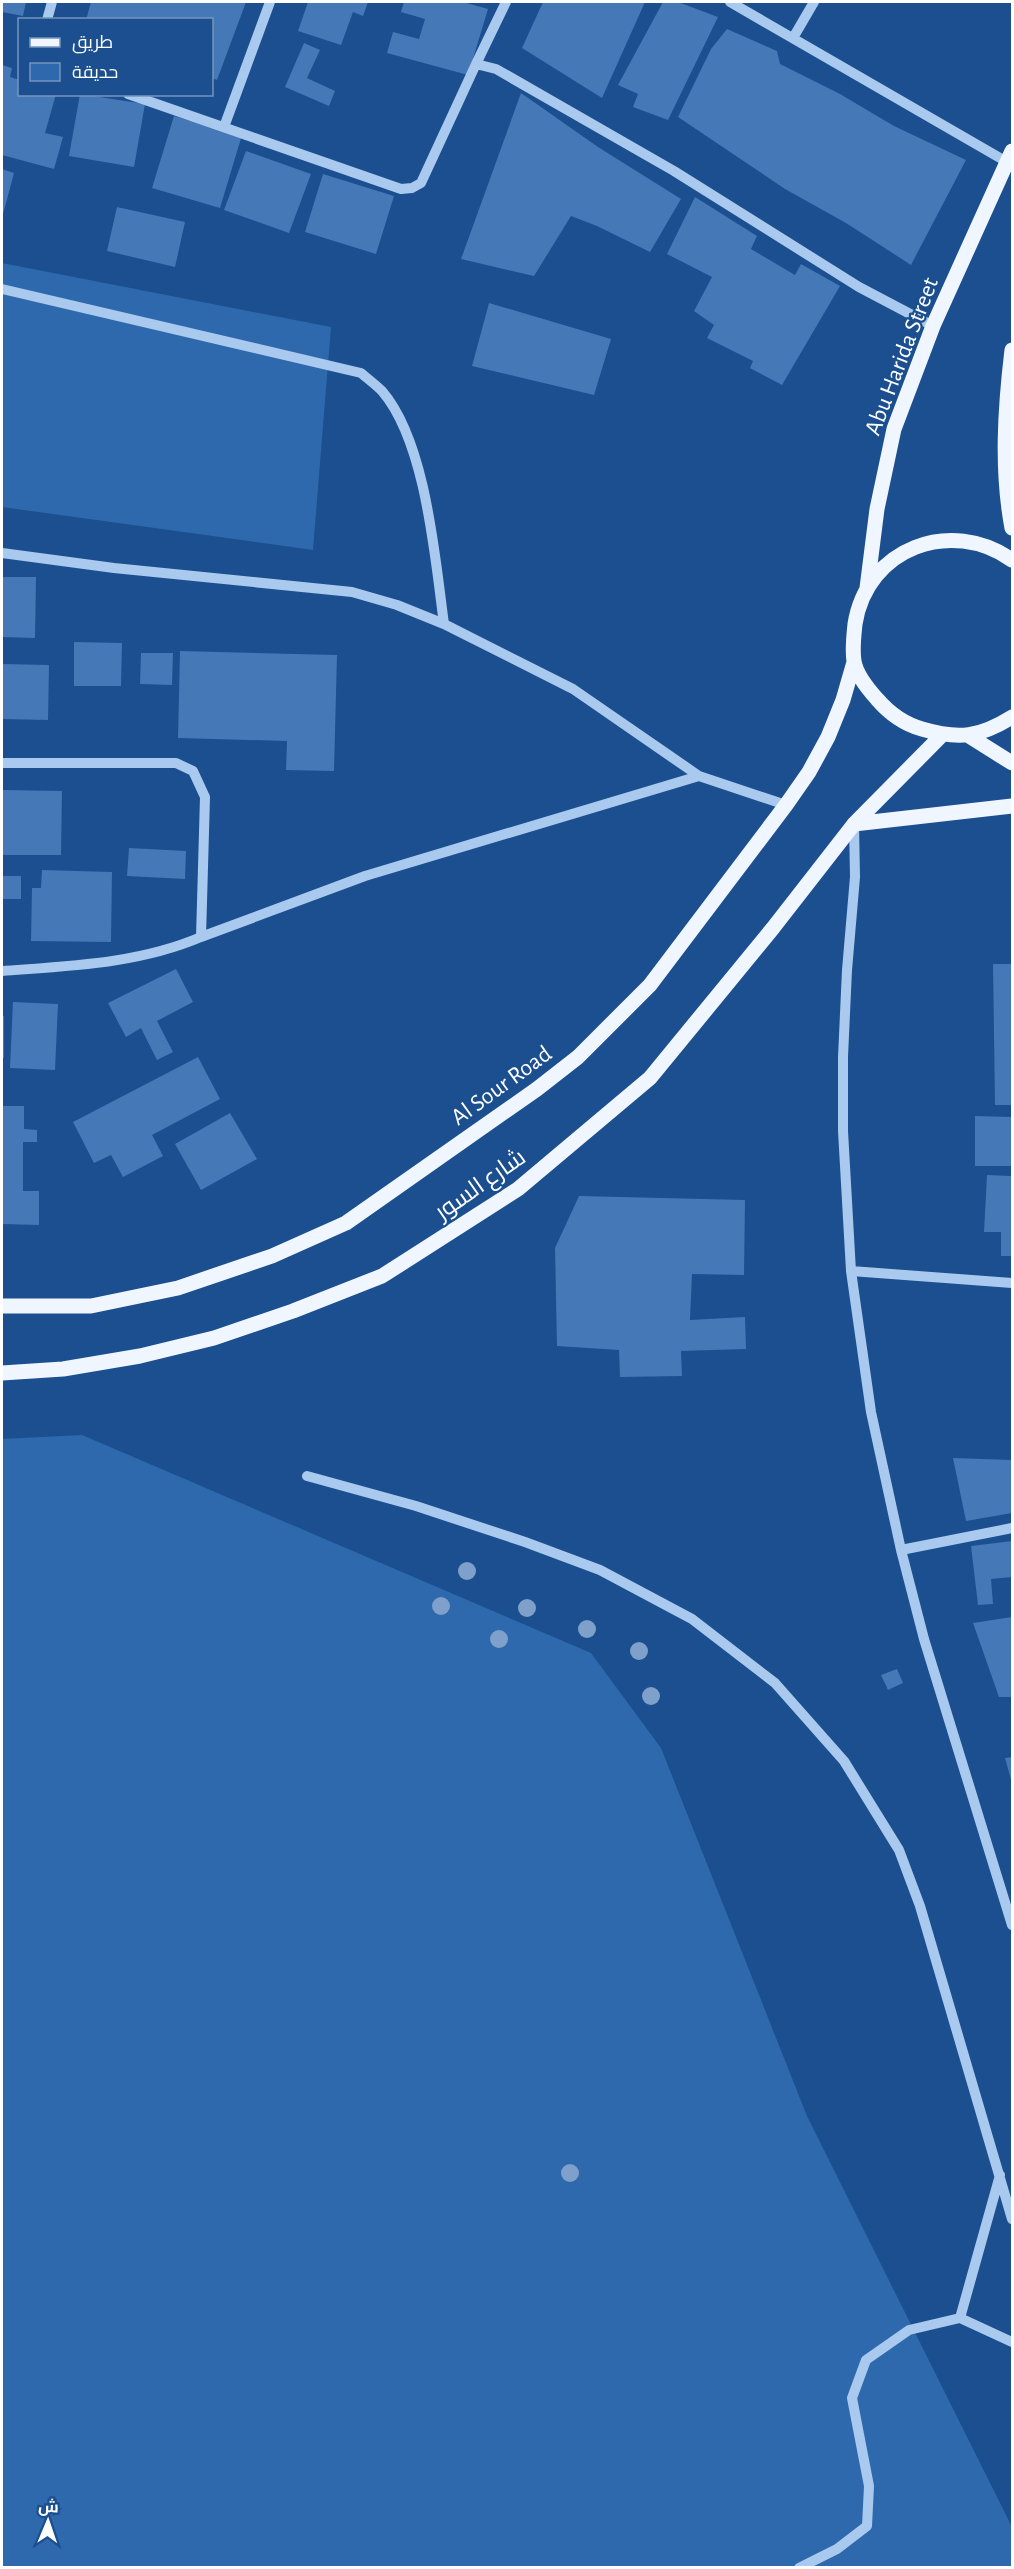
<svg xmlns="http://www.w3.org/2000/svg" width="1014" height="2569" font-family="'Alegreya Sans',Cairo,sans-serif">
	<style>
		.green { fill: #2e69ad }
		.building { fill: #4478b7 }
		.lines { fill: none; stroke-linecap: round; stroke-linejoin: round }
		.minor { stroke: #a9c9ee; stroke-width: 10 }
		.major { stroke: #f0f6ff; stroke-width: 15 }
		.tree { fill: #7ea0ca }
		.labels { text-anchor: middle; stroke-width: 4.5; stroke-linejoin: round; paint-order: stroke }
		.street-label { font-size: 24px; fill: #fff; stroke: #1b4f8f }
	</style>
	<rect width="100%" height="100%" fill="#1b4f8f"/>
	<path class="green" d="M2,263l329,64 -18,223 -311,-43z
		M82,1435l509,218 70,95 146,368 205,411v40h-1010v-1128z"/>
	<path class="building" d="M2,2h24l-3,14 -21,-4z
		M91,2h155l-29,78 -5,-2v-58h-126z
		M308,2h60l-5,14 -10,-4 -12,33 -43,-14z
		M404,2h59l25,7 -20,66 -81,-22 6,-21 26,7 6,-20 -24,-7z
		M543,2h102l-43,96 -80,-50z
		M663,2h15l40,15 -50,103 -35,-13 5,-13 -20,-9z
		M727,29l50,22 3,13 60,30 54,32 72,34 -55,105 -65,-42 -61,-34 -107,-72 33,-68z
		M304,43l16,7 -13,28 28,13 -6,15 -44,-19z
		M2,65l10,3 -2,9 10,3v14h36l-11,39 18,4 -9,32 -52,-14z
		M521,93l77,54 83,52 -31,53 -53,-26 -26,-10 -37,60 -73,-17z
		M80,94l65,10 -11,63 -65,-11z
		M174,116l68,19 -22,73 -68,-20z
		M246,151l65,23 -22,59 -65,-23z
		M2,169l12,4 -12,45z
		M323,174l71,22 -18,58 -71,-22z
		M695,197l62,39 -6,13 44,26 6,-11 39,22 -58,99 -32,-17 3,-7 -46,-23 7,-13 -20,-14 18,-34 -45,-23z
		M117,207l68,15 -10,45 -68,-16z
		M489,303l122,36 -17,56 -122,-29z
		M2,577h34l-1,61 -33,-1z
		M74,642l48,1 -1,43h-47z
		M180,651l157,4 -3,116 -48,-1 1,-29 -109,-3z
		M141,653h32l-1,32 -32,-1z
		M2,664l47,1 -1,55 -46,-1z
		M2,790l60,1 -1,64h-59z
		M129,848l57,3 -1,28 -58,-3z
		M42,870l70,2 -1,70 -80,-1 1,-53h9z
		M2,876h19v23h-19z
		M993,964h19v141h-17z
		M176,969l17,33 -36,19 16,31 -16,8 -16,-32 -15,9 -18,-34z
		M13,1002l45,2 -3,66 -45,-2z
		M2,1016h2v42h-2z
		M198,1057l22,42 -68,36 11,21 -40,21 -12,-22 -17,8 -21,-41z
		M2,1106h22v23l13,1v12h-14v49h16v34l-37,-1z
		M230,1113l27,46 -56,31 -26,-46z
		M975,1116l37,1v49h-37z
		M987,1175l25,1v80h-11v-24h-17z
		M579,1196l166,4 -1,75 -52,-1 -2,46 55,-3 1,32 -65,2 1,25 -62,1 -1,-27 -62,-4 -2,-98z
		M953,1458l59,2v53l-46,8z
		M1012,1541v36l-21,2 2,25 -15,1 -7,-59z
		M1012,1617v80h-13l-26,-74z
		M897,1669l6,14 -15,7 -7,-15z
		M1012,1757v26l-7,-25z"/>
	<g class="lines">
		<path class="minor" d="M506,2l-30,62 20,5 178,102 185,116 74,39
			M730,2l277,160
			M47,20l5,-18
			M793,38l21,-36
			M128,94l273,95 11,-1 9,-5 55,-119
			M224,127l46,-125
			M2,289l359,84c7,6 15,12 21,18 44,51 53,167 62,233
			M2,553l112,15 238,24 45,13 47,19 129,65 126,87
			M2,763h174l17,8 12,26 -4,140c-63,27 -133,29 -199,34
			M854,824l1,53 -8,93 -4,87v74l8,140 20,141 30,138 23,89 88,286
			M201,937l164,-61 334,-100 87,29
			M851,1271l161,12
			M307,1476l109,30 109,36 75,28 92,49 83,64 69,78 55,89 21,56 92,313
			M901,1550l111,-22
			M960,2318l40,-143
			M799,2568l38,-19 30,-23 2,-40 -17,-88 14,-38 43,-30 51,-12 52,24"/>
		<path class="major" d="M1012,350c-7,58 -11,120 0,178
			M1012,560c-61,-43 -145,-12 -157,64 -1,11 -3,25 -1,37 2,13 14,28 23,38 12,14 27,25 45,30 37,11 58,8 90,-12
			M867,588l10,-79 17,-80 39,-103 79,-175
			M969,736l43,27
			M854,824l158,-18
			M2,1306h89l87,-18 94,-32 74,-33 191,-134 41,-32 72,-72 136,-180 23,-33 19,-35 15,-37 11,-38
			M2,1373l61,-4 77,-13 74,-18 79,-27 89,-35 136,-87 132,-111 123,-150 81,-104 88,-89"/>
	</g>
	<g class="tree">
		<circle cx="467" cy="1571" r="9"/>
		<circle cx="441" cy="1606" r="9"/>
		<circle cx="527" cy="1608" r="9"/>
		<circle cx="587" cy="1629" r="9"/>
		<circle cx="499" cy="1639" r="9"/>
		<circle cx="639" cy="1651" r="9"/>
		<circle cx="651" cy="1696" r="9"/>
		<circle cx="570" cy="2173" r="9"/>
	</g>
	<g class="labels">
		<g class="street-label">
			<text transform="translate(901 356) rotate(-69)" y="8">Abu Harida Street</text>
			<text transform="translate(501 1085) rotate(-36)" y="8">Al Sour Road</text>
			<text transform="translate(480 1184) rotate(-35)" y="8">شارع السور</text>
		</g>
	</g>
	<rect width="1014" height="2569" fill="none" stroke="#ffffff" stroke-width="6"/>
	<rect x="18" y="18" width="195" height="78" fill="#1b4f8f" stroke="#7695bc" stroke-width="1.5"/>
	<rect x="30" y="38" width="30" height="9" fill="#f0f6ff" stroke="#7695bc" stroke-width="1.5"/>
	<text x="72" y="48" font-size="18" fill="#ffffff">طريق</text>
	<rect x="30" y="63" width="30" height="18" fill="#2e69ad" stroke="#7695bc" stroke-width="1.5"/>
	<text x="72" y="78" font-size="18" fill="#ffffff">حديقة</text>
	<g transform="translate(48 2521) rotate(2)" stroke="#1b4f8f" stroke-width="4.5" paint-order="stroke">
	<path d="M0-4.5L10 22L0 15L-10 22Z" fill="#ffffff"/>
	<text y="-9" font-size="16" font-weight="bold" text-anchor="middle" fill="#ffffff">ش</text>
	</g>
</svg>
